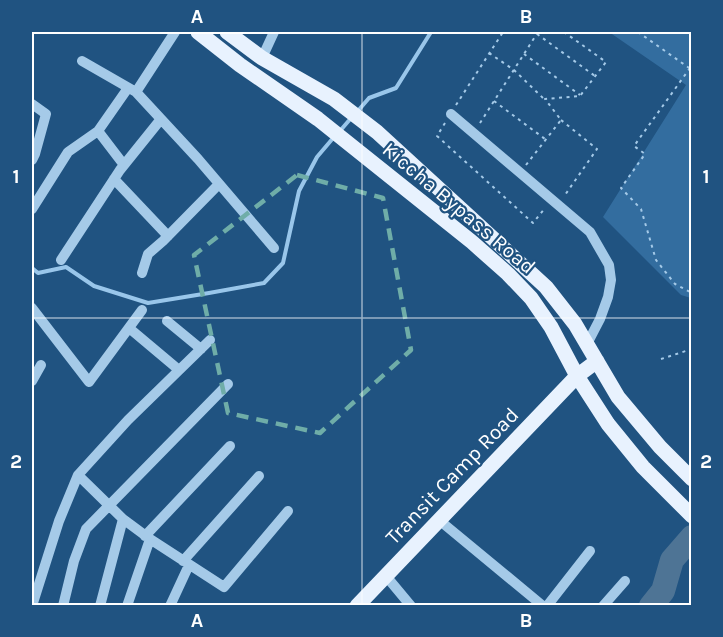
<svg xmlns="http://www.w3.org/2000/svg" width="723" height="637" font-family="Karla,sans-serif">
	<style>
		.green { fill: #336d9f }
		.lines { fill: none; stroke-linecap: round; stroke-linejoin: round }
		.stream { stroke: #99c6ea; stroke-width: 4 }
		.river { stroke: #4e7495; stroke-width: 24 }
		.path { stroke: #a5cae8; stroke-width: 2; stroke-dasharray: 3 4.5; stroke-linecap: butt }
		.minor { stroke: #a5cae8; stroke-width: 10 }
		.major { stroke: #e8f2fe; stroke-width: 15 }
		.marked { fill: none; stroke: #6fada8; stroke-width: 4.5; stroke-dasharray: 12 8; stroke-linejoin: round }
		.grid { fill: none; stroke: #fff; stroke-width: 1.5; stroke-opacity: 0.55 }
		.labels { text-anchor: middle; stroke-width: 4.5; stroke-linejoin: round; paint-order: stroke }
		.street-label { font-size: 21px; fill: #fff; stroke: #205381 }
		.neatline { fill: none; stroke: #fff; stroke-width: 2 }
		.grid-label { font-size: 20px; text-anchor: middle; font-weight: bold; fill: #fff }
	</style>
	<rect width="100%" height="100%" fill="#205381"/>
	<path class="green" d="M609,32h82v266l-10,-3 -78,-78 83,-132z"/>
	<g class="lines">
		<path class="stream" d="M357,112l12,-14 27,-10 35,-56
			M339,132l13,-15
			M32,268l6,5 28,-6 28,19 54,17 61,-10 55,-10 19,-20 16,-72 18,-34 17,-20"/>
		<path class="river" d="M651,606l12,-15 9,-31 20,-23"/>
		<path class="path" d="M638,32l54,38
			M691,32h1
			M537,34l58,42
			M489,53l25,17 30,29
			M524,54l56,41
			M690,68l-56,78 11,8 -24,34 20,21 15,51 19,24 17,9
			M494,101l51,38
			M456,105l47,-73
			M561,120l36,29 -32,46
			M445,123l-8,13 96,87 12,-15
			M480,123l58,-91
			M526,165l35,-45 -16,-21 35,-3 26,-34 -42,-30
			M661,359l31,-10"/>
		<path class="minor" d="M262,58l12,-26
			M82,61l54,31 62,67 76,89
			M136,92l39,-60
			M32,104l14,10 -11,40 -3,6
			M451,114l139,118 19,33 2,15 -3,17 -8,22 -13,25
			M98,131l26,34
			M114,179l54,57
			M32,209l36,-57 30,-21 30,-43
			M61,260l59,-90 41,-51
			M142,273l6,-19 15,-13 56,-57
			M32,308l57,74 53,-72
			M167,321l34,28
			M129,328l50,42
			M32,381l9,-16
			M78,475l45,44 27,20 74,48 64,-76
			M439,520l104,86
			M145,536l85,-90
			M183,561l76,-85
			M386,576l25,30
			M32,606l27,-85 19,-46 50,-55 82,-80
			M63,606l11,-45 12,-32 142,-145
			M100,606l23,-87
			M127,606l23,-67
			M170,606l19,-41
			M547,606l43,-55
			M603,606l22,-25"/>
		<path class="major" d="M198,32l42,33 78,54 154,123 36,32 23,24 20,29 26,49 31,48 35,43 49,49
			M227,32l35,26 72,41 43,33 169,155 29,37 43,73 42,50 32,32
			M357,606l220,-230 20,-15"/>
	</g>
	<path class="marked" d="M297,175l86,23 28,152 -91,83 -92,-20 -34,-158z"/>
	<path class="grid" d="M362,32v574M32,318h660"/>
	<g class="labels">
		<g class="street-label">
			<text transform="translate(459 208) rotate(40)" y="7">Kiccha Bypass Road</text>
			<text transform="translate(452 476) rotate(-46)" y="7">Transit Camp Road</text>
		</g>
	</g>
	<rect width="723" height="637" fill="none" stroke="#205381" stroke-width="66"/>
	<rect x="33" y="33" width="657" height="571" class="neatline"/>
	<g class="grid-label">
		<text x="197" y="23">A</text>
		<text x="526" y="23">B</text>
		<text x="16" y="183">1</text>
		<text x="706" y="183">1</text>
		<text x="16" y="468">2</text>
		<text x="706" y="468">2</text>
		<text x="197" y="627">A</text>
		<text x="526" y="627">B</text>
	</g>
</svg>
